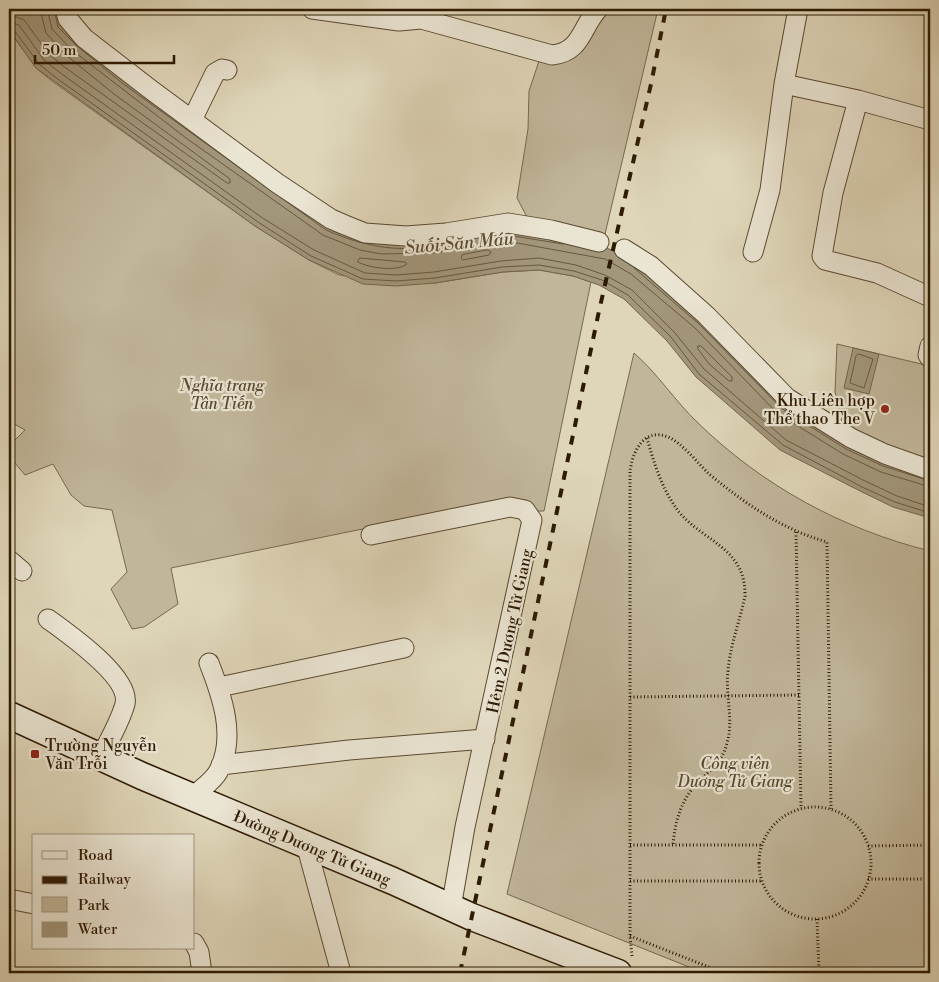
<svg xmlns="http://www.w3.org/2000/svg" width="939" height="982" font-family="'Libre Bodoni',serif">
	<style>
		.green { fill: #c1b69a; stroke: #77684e }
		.water { fill: #a2967b; stroke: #73644b }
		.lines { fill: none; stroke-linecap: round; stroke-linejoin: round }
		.shore { stroke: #68583e; stroke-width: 1 }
		.street-casing { stroke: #5a4930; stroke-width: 21 }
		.secondary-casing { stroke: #2d1a02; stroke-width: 29 }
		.path { stroke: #2d1a02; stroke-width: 3; stroke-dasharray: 1 2.5; stroke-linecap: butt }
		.street { stroke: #eae4d2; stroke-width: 19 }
		.secondary { stroke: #eae4d2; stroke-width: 26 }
		.rail { stroke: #2d1a02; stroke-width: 4; stroke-dasharray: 9 9; stroke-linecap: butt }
		.poi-dot { fill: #8f2418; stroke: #eae4d2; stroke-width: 2 }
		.labels { text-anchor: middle; stroke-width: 4.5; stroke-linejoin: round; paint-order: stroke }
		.park-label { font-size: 16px; font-style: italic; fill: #594930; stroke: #eae4d2 }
		.poi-label { font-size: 16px; fill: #2d1a02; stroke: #eae4d2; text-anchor: end }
		.street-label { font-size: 16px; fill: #2d1a02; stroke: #eae4d2 }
		.water-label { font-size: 18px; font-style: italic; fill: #5c4c32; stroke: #eae4d2 }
	</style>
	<rect width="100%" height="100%" fill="#dfd6b9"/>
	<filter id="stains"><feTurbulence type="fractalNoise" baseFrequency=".004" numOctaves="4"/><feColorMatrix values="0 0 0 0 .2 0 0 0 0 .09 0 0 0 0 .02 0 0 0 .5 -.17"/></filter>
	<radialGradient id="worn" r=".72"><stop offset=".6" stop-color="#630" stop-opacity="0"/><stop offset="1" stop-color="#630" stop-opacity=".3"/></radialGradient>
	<path class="green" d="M607,9h51l-53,225 -77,-15 -11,-21 11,-69 1,-38 11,-33 26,4z
		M9,30l27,38 16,13 203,145 54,34 30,15 96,8 68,-11 36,-2 34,6 18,6 -47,229h-9l-25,-12 -339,69 7,36 -34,23 -12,2 -21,-40 16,-17 -15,-62 -28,-4 -13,-11 -18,-31 -28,11 -16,-19v-10l16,-16 -16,-9z
		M837,344l93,22v97l-86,-36 -9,-35z
		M634,353c24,21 41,48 64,70 65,63 144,106 232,128v422h-226l-197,-79z"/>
	<path class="water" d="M9,9h49l271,216 177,5 103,19 21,10 73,61 80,84 147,72v42l-37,-11 -33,-16 -80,-41 -84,-73 -29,-36 -43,-42 -25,-14 -26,-9 -34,-6 -36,2 -68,11 -39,3 -33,-2 -54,-24 -54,-34 -219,-158 -27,-38z
		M853,348l26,6 -10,40 -25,-6z"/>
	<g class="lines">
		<path class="shore" d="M47,9l5,20 20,21 114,88 137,97 37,15 21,4 53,-1 72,-12 99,18 26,15 64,54 82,85 66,41 38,18 49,15
			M54,9l4,18 18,18 46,38 204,147c48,21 83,23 133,12
			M9,14l15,6 25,34 14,12 164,117h3v-4l-116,-85 -48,-39 -20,-22 -6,-24
			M9,22l10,3 25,35 15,12 202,145 53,33 51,23 31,2 38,-3 67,-11 38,-3 37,7 29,10 27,15 43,43 29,36 82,71 79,41 32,15 33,11
			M9,28l5,2 25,34 16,13 203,145 53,34 52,23 33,2 39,-3 67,-11 37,-2 35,6 28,9 26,15 43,42 28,37 84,71 79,42 33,15 35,11
			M497,236l10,-1 56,9
			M488,250l3,2 -2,3 -26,5 -2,-2 1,-3z
			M360,258l45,4 2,2c-10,8 -38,4 -49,-2z
			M634,268l65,56 82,84 65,41 37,17 47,15
			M698,346h3l31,31v4h-3l-20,-17 -11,-15z
			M859,354l14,5 -9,29 -14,-5 6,-27z"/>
		<g class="street-casing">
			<path id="street" d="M65,9l3,10 16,19 66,51 127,94 54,36 14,6 20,8 41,3 40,-3 62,-10 43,7 48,12
				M312,9l87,12 22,-2 131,36c30,-3 29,-28 46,-46
				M784,84l74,16 72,20
				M858,100l-25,93 -11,63 3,4 52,13 53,24
				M192,120l23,-47 7,-4 5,1
				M624,249l27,17 55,49 81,83 64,40 34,16 45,16
				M753,252l17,-62 14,-106 14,-75
				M930,346l-2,9 2,3
				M371,535l139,-28 15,3 7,10 -67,307 -14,81
				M9,560l13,11
				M48,619c19,14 83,58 77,85 -5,18 -16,36 -24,53
				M219,687l185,-39
				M221,765l128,-15 136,-11
				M193,797c8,-8 20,-16 25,-25 19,-34 4,-76 -9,-109
				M306,844l35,129
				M9,899l25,5
				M194,943l5,9 3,21"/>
		</g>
		<g class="secondary-casing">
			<g id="secondary">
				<path id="s1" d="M9,715l133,61 251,105 79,36 146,56"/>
			</g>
		</g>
		<path class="path" d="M647,438c7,25 15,52 32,74 25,30 67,36 66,84 -5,25 -15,49 -17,75 -3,24 6,49 -1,72 -4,18 -17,27 -29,39 -17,18 -23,39 -25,63
			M796,532l5,276
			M630,697l169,-2
			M759 863a56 56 0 1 1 112 0a56 56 0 1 1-112 0Z
			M630,845h132
			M868,846l62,-1
			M868,879h62
			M630,881h132
			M817,919l2,54
			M630,936l94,37
			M632,956l-2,-20v-464c2,-20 14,-45 38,-35 13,5 30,26 40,36 36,30 73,56 119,69l4,267"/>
		<use href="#street" class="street"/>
		<use href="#secondary" class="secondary"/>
		<path class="rail" d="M460,973l139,-662 52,-227 15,-75"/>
	</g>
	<g class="poi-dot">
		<circle cx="885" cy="409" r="5"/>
		<rect x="30" y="749" width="10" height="10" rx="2.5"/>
	</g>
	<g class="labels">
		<g class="park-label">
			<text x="222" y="391">Nghĩa trang<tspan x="222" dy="18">Tân Tiến</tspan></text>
			<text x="735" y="769">Công viên<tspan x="735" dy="18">Dương Tử Giang</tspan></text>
		</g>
		<g class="poi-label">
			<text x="875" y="406">Khu Liên hợp<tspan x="875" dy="18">Thể thao The V</tspan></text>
			<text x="45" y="751" text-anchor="start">Trường Nguyễn<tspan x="45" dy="18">Văn Trỗi</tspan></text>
		</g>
		<g class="street-label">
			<text transform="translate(509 631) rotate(-78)" y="6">Hẻm 2 Dương Tử Giang</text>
			<text dy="6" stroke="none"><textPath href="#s1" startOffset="331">Đường Dương Tử Giang</textPath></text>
		</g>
		<g class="water-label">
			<text transform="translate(459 243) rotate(-5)" y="6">Suối Săn Máu</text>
		</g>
	</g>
	<rect width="939" height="982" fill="none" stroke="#dfd6b9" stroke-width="30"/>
	<rect x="10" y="10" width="919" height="962" fill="none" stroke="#2d1a02" stroke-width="2.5"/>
	<rect x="15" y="15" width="909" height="952" fill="none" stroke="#2d1a02"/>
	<rect x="32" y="834" width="162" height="115" fill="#eae4d2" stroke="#9e937f"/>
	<rect x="42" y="851" width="25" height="8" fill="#eae4d2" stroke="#9e937f"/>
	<text x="78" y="860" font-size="15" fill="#2d1a02">Road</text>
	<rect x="42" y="876" width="25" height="8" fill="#2d1a02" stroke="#9e937f"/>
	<text x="78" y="884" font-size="15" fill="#2d1a02">Railway</text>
	<rect x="42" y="897" width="25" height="15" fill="#c1b69a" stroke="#9e937f"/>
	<text x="78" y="910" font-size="15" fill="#2d1a02">Park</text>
	<rect x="42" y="922" width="25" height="15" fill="#a2967b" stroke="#9e937f"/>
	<text x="78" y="934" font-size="15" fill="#2d1a02">Water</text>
	<path d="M35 55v8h139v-8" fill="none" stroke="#2d1a02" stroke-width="2.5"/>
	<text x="42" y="55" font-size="15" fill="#2d1a02" stroke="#eae4d2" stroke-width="4" paint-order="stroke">50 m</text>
	<rect width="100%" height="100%" filter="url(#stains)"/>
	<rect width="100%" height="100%" fill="url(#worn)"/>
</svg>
